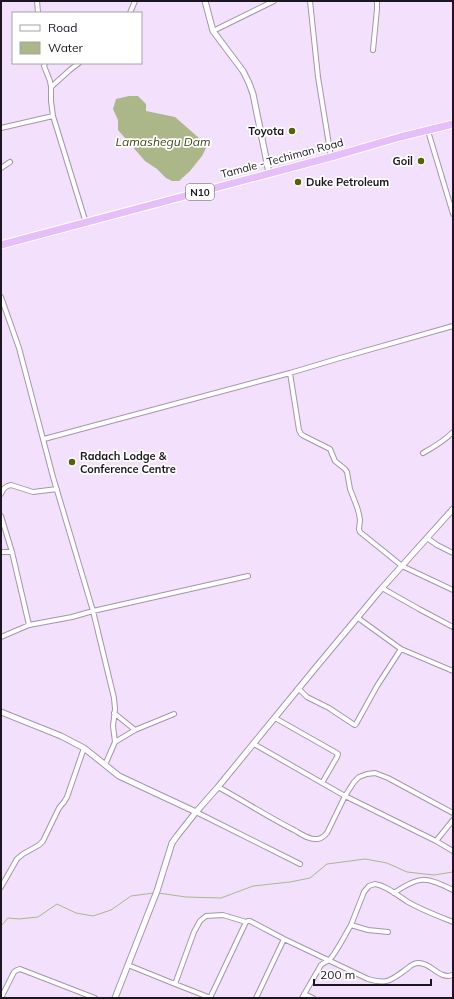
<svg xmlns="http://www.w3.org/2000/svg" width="454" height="999" font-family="Mulish,sans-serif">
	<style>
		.water { fill: #acb789 }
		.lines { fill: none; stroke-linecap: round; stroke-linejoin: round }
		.stream { stroke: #acb789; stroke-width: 1 }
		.minor-casing { stroke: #a594ae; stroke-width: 6 }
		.tertiary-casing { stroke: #a594ae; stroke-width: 7 }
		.trunk-casing { stroke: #fff; stroke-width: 9 }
		.minor { stroke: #fff; stroke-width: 4 }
		.tertiary { stroke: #fff; stroke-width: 5 }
		.trunk { stroke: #e6befa; stroke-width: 7 }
		.poi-dot { fill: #556205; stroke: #fff; stroke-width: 1.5 }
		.labels { text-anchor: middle; stroke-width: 3.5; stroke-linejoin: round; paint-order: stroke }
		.shield { fill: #fff; stroke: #605c63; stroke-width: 1 }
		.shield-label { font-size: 10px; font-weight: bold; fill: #1c1620 }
		.poi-label { font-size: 11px; font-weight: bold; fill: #1c1620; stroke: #fff; text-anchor: end }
		.street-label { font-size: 11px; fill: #1c1620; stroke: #fff }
		.water-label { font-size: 12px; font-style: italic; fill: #3e4712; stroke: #fff }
	</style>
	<rect width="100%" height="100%" fill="#f2e0fc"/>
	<path class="water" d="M129,96h9l8,8v7l29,6 24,21 7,10 -4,8 -12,15 -11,10h-7l-6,-3 -9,-9 -12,-8 -27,-31v-10l-5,-11 3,-10z"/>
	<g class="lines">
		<path class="stream" d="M158,893l28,4 35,1 32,-12 37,-4 20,-4 17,-14 38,-5 22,4 20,9 27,3 19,-3
			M1,926l7,-8 11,1 19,-2 19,-13 19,9 17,3 18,-6 20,-14 23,-3"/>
		<g class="minor-casing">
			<path id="minor" d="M37,1l1,12
				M310,1l8,76 13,80
				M130,13l5,-12
				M213,31l61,-30
				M373,50l4,-41v-8
				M45,63l-1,3 6,15 1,6
				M79,63l-8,6 -20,18v14l2,15 33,107
				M1,128l52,-12
				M428,131l25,83
				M1,168l9,-6
				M1,297l18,51 34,129 40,134 21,87 1,11 -2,17 2,16 -10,23
				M290,373l9,57 2,4 3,2 26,13 5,12 10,8 2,3 3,17 7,18 2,7 1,6 -1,9 1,3 42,34 51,24
				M44,439l246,-66 50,-15 113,-32
				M423,453c11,-6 21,-12 30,-21
				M1,494c2,-5 4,-8 10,-9l22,7 24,-3
				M1,516l11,36 17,73
				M427,538l10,7 16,8
				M1,552h11
				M382,588l37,21 34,18
				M358,618l43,31 52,22
				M1,637l28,-12 43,-8 21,-6 155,-35
				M299,689l8,8 22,11 24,16 2,1 1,-1 21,-38 24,-37
				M114,713l21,17
				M275,718l60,34 3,2 -1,3 -15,26
				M115,742l20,-12 39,-16
				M254,744l91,52 91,45 17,-21
				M218,787c26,14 50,30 76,43 7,4 15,10 23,9 5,0 7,-3 10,-6l18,-37 9,-14 5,-5 8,-3 8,-1 13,5 65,35
				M196,812l104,52
				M436,841l17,10
				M1,887l16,-28 6,-5 16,-9 4,-4 16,-33 5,-6 3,-5 17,-49
				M394,893c26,-18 32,-16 59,-3
				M351,925l13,-33 5,-6 6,-2c12,2 22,11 33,18 14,8 30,14 45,20
				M128,965l47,19 36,14
				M175,984l19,-52 6,-11 6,-5 17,-1 23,7
				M304,994l9,4
				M1,998l13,-26 3,-2 3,-1 75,29
				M210,998l36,-76 2,-1h2l34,18 84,40c20,6 23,1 40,-11 3,-3 6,-5 11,-5 13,0 20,17 34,12
				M256,998l28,-59
				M302,998l19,-33c2,-2 5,-3 8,-5 6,-5 17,-27 22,-35l17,5 20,2"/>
		</g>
		<g class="tertiary-casing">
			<path id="tertiary" d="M205,1l8,30 30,40 6,12 4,11 16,79
				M1,712l60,24 23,12 35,28 77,36
				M115,998l42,-107 15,-48 5,-7 19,-24 22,-25 99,-121 65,-78 71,-79"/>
		</g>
		<g class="trunk-casing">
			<path id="trunk" d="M1,245l330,-88 69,-20 53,-13"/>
		</g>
		<use href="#minor" class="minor"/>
		<use href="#tertiary" class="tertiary"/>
		<use href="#trunk" class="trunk"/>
	</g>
	<g class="poi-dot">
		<circle cx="292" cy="131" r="4"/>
		<circle cx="421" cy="161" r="4"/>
		<circle cx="298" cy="182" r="4"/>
		<circle cx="72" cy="462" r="4"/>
	</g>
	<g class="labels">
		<rect class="shield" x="186" y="184" width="28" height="16" rx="3"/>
		<g class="shield-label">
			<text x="200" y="196">N10</text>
		</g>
		<g class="poi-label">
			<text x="284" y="135">Toyota</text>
			<text x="413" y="165">Goil</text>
			<text x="306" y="186" text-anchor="start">Duke Petroleum</text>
			<text x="80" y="460" text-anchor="start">Radach Lodge &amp;<tspan x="80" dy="13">Conference Centre</tspan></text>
		</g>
		<g class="street-label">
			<text transform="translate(282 158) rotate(-15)" y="4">Tamale - Techiman Road</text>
		</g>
		<g class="water-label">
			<text x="163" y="146">Lamashegu Dam</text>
		</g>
	</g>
	<rect width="454" height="999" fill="none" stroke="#1c1620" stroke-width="4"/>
	<rect x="12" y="12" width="130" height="52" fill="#ffffff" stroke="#a4a2a6"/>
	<rect x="20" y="25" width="20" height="6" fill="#ffffff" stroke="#a4a2a6"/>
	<text x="48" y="32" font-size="12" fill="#1c1620">Road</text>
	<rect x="20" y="42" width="20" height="12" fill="#acb789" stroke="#a4a2a6"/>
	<text x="48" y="52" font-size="12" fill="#1c1620">Water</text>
	<path d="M314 979v6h117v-6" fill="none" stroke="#1c1620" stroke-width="2"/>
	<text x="320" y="979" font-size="12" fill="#1c1620" stroke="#ffffff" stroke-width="3" paint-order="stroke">200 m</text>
</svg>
